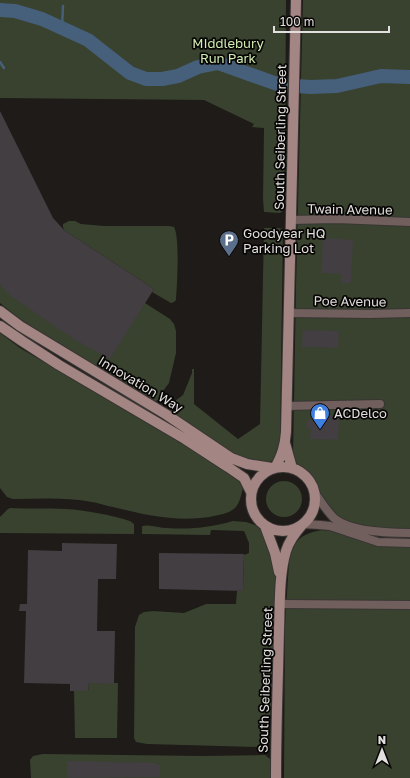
<svg xmlns="http://www.w3.org/2000/svg" width="410" height="778" font-family="'Golos Text',sans-serif">
	<style>
		.green { fill: #38422e }
		.lines { fill: none; stroke-linecap: round; stroke-linejoin: round }
		.stream { stroke: #465f7b; stroke-width: 2.5 }
		.river { stroke: #465f7b; stroke-width: 14 }
		.building { fill: #423e41 }
		.street-casing { stroke: #393634; stroke-width: 10 }
		.secondary-casing { stroke: #393634; stroke-width: 12 }
		.street { stroke: #715f5d; stroke-width: 8 }
		.secondary { stroke: #a38583; stroke-width: 10 }
		.labels { text-anchor: middle; stroke-width: 3.5; stroke-linejoin: round; paint-order: stroke }
		.park-label { font-size: 13px; fill: #d1edb1; stroke: #070605 }
		.street-label { font-size: 13px; fill: #e2dfde; stroke: #070605 }
		.poi-label { font-size: 13px; fill: #e2dfde; stroke: #070605; text-anchor: start }
	</style>
	<rect width="100%" height="100%" fill="#1e1b18"/>
	<path class="green" d="M0,0h286l-1,153 -2,58 -3,2 -16,-1 -1,-13 1,-71 -12,-1 2,-3 -50,-24 -204,-2z
		M303,0h107v529h-19l-42,-6 -13,-6 -8,-9 -9,-18 -4,-9 -20,-19 -2,-6 3,-170z
		M69,221h6l6,3 23,2h65l5,1c6,10 3,59 2,73l-2,2 -3,1 -19,-11 2,-3 -90,-59 -1,-3v-3z
		M264,228h15l4,1 -3,216 -5,14 -5,3 -7,1 -27,-5 -26,-18 -23,-18 -16,-11v-7l12,-9 9,-22v-4h2v35l44,35 22,-15z
		M0,285l145,18 25,16 4,5 2,7v22l-7,30 -6,8 -2,6 -2,3 -4,1c-53,-31 -108,-59 -155,-98z
		M0,333l20,15 197,115 24,20 2,5c-2,7 -3,15 -8,20 -7,6 -16,7 -26,9 -33,5 -64,-2 -96,-10 -7,-1 -14,-4 -21,-5 -26,-5 -53,-3 -79,-3l-6,-2 -7,-9z
		M266 499a18 18 0 1 1 36 0a18 18 0 1 1-36 0Z
		M10,508c19,1 38,0 56,1 19,1 45,6 64,12l4,3v10l-134,-1v-16l8,-8z
		M233,521l13,1 9,3 7,5 15,35 -1,76 -3,15 -1,37 -4,50 -2,3 -6,1 -113,-3 -11,-2 -2,-4 1,-111 4,-12 5,-3 9,-1 31,2 22,-9h30l1,-13 6,-1 1,-35 5,-2v-10l-5,-12 -33,-1 -1,5 -68,-1v-8c9,-2 17,2 25,2 23,2 45,-1 66,-7z
		M322,530l18,2 70,14v232h-126l1,-154 4,-62c4,-22 12,-28 33,-32z
		M89,683h29l-1,55h-42l-1,-47h14z
		M43,754l160,2 62,-1 5,4v19h-239l-1,-18 3,-4z"/>
	<g class="lines">
		<path class="stream" d="M62,28l1,-22
			M0,62l4,6"/>
		<path class="river" d="M0,10l15,1 27,8 46,21 42,33 16,6h16l16,-3 20,-9 20,-4 62,22 31,2 26,-1 44,-10 29,1"/>
	</g>
	<path class="building" d="M0,111l53,107 11,12 90,59 -44,70 -35,-19 -64,-44 -11,-11z
		M323,238l30,2 -2,43h-10v-9l-20,-1z
		M303,330l36,1 -1,17 -36,-1z
		M325,416h14l-1,24 -28,-1 1,-11 -5,1 1,-9 18,1z
		M62,543l55,1 -1,35h-18l-1,52h18l-1,53 -25,-1 -1,8h-18v-7l-46,-1 2,-72h-7l1,-7h7l1,-54 34,1z
		M159,553l85,1 -1,37 -84,-2z
		M67,761l90,2 -1,2h4v12l-93,1z"/>
	<g class="lines">
		<g class="street-casing">
			<path id="street" d="M291,220l45,-1 74,3
				M289,313l81,1 40,-1
				M286,406l94,-2
				M314,492c7,9 13,20 21,27 17,13 54,14 75,14
				M303,524l17,1 10,1 48,16 32,1
				M280,604l130,1"/>
		</g>
		<g class="secondary-casing">
			<path id="secondary" d="M0,311l20,15 147,89 64,43 16,6 25,4
				M0,326l22,15 37,24 126,74 43,28 16,11 7,14
				M285,443l7,25
				M251 499a32 32 0 1 1 64 0a32 32 0 1 1-64 0Z
				M275,468c7,-13 10,-22 11,-36l10,-432
				M265,526l10,27 4,19
				M276,778c0,-50 2,-99 3,-149 1,-25 0,-55 7,-78 3,-10 9,-18 16,-26"/>
		</g>
		<use href="#street" class="street"/>
		<use href="#secondary" class="secondary"/>
	</g>
	<defs>
		<g id="parking-pin" transform="scale(1)"><path d="M0 17L-7.5 6A9.5 9.5 0 1 1 7.5 6Z" fill="#5c6f8a" stroke="#070605"/><path d="M-3.5-5.5H1a3.5 3.5 0 0 1 0 7H-1V5.5H-3.5ZM-1-3.4V-.6H.8a1.4 1.4 0 0 0 0-2.8Z" fill="#fff"/></g>
		<g id="shop-pin" transform="scale(1)"><path d="M0 17L-7.5 6A9.5 9.5 0 1 1 7.5 6Z" fill="#3f7fe0" stroke="#070605"/><path d="M-5-2.5h2.3a2.7 3.5 0 0 1 5.4 0H5L5.5 6h-11ZM-1.5-2.5h3a1.5 2.3 0 0 0-3 0Z" fill="#fff"/></g>
	</defs>
	<g fill-rule="evenodd">
		<use href="#parking-pin" x="229" y="240"/>
		<use href="#shop-pin" x="320" y="413"/>
	</g>
	<g class="labels">
		<g class="park-label">
			<text x="228" y="48">MIddlebury<tspan x="228" dy="15">Run Park</tspan></text>
		</g>
		<g class="street-label">
			<text transform="translate(280 137) rotate(-89)" y="5">South Seiberling Street</text>
			<text transform="translate(350 209) rotate(1)" y="5">Twain Avenue</text>
			<text transform="translate(350 301) rotate(1)" y="5">Poe Avenue</text>
			<text transform="translate(141 384) rotate(31)" y="5">Innovation Way</text>
			<text transform="translate(265 680) rotate(-88)" y="5">South Seiberling Street</text>
		</g>
		<g class="poi-label">
			<text x="243" y="238">Goodyear HQ<tspan x="243" dy="15">Parking Lot</tspan></text>
			<text x="334" y="418">ACDelco</text>
		</g>
	</g>
	<g transform="translate(382 750)" stroke="#070605" stroke-width="3" paint-order="stroke">
	<path d="M0-3L7 15L0 10L-7 15Z" fill="#e2dfde"/>
	<text y="-6" font-size="11" font-weight="bold" text-anchor="middle" fill="#e2dfde">N</text>
	</g>
	<path d="M274 26v6h115v-6" fill="none" stroke="#e2dfde" stroke-width="2"/>
	<text x="280" y="26" font-size="12" fill="#e2dfde" stroke="#070605" stroke-width="3" paint-order="stroke">100 m</text>
</svg>
